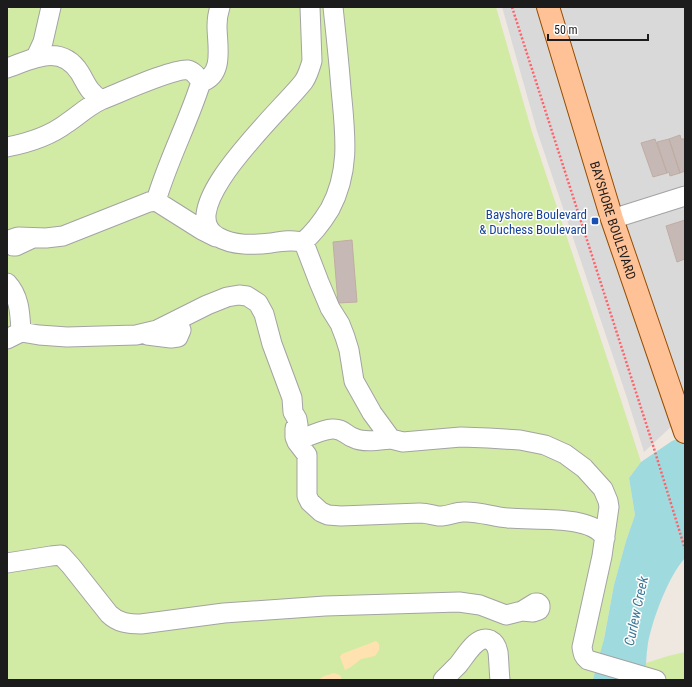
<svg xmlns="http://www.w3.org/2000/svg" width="692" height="687" font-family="'Roboto Condensed',sans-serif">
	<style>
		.residential { fill: #dad9d9 }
		.grass { fill: #d2eba4 }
		.sand { fill: #ffe2af }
		.water { fill: #9fdade }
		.building { fill: #c6b9b5; stroke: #c0aca3 }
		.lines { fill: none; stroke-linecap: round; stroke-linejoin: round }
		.minor-casing { stroke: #a3a3a3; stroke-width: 21 }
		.major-casing { stroke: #954c00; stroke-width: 24 }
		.path { stroke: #ff626a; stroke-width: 2.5; stroke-dasharray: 2 2; stroke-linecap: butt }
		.minor { stroke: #fff; stroke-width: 19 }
		.major { stroke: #ffc196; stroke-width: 22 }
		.transit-dot { fill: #1a4fb4; stroke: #fff; stroke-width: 1.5 }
		.labels { text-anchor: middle; stroke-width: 3; stroke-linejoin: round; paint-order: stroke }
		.transit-label { font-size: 13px; fill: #164399; stroke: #fff; text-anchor: end }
		.street-label { font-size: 13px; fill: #1c1c1c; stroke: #fff }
		.water-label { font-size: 14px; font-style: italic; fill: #3d7997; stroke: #fff }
	</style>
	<rect width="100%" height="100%" fill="#eee8e1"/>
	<path class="residential" d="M502,7h39l134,416 -31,29 -17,-54 -90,-267z
		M556,7h129v181l-68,22z
		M685,204v206l-64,-186z"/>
	<path class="grass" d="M12,7h484l36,125 89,268 20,62 -12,16 6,37 -9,26 -12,44 -12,64 44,14 22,-7 17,-4v28h-678v-670z"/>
	<path class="sand" d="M376,641l3,3v6l-4,6 -14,3 -10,8 -6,3 -5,-13 2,-3z
		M334,673l6,2 2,5h-24l6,-4z"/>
	<path class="water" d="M685,436v122c-17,19 -32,60 -37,85 -2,12 -2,25 -3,37h-52l11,-41 10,-54 12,-44 9,-26 -6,-37 12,-16 31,-21z"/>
	<path class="building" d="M680,135l1,4h3l1,4v28l-5,2 -11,-34z
		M655,139l12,34 -14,4 -12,-34z
		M669,139l11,34 -10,3 -1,-4 -2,1 -10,-31z
		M685,220v39l-8,3 -11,-36z
		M352,240l5,62 -19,1 -5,-61z"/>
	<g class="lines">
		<g class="minor-casing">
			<path id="minor" d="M310,7l2,54c-2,7 -4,14 -8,20 -16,23 -136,130 -86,156 16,9 35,8 53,6 11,-2 23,-4 33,0l15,39 11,26 10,16 5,13 4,13 5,31 18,32 19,26 12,3 58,-5 27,1 32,2 25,5 20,9 19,14 19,21 5,12 1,6 -7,49 -20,91c1,6 1,9 6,13l68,20
				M36,57l7,-15 8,-35
				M7,68c26,-9 54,-25 73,5 7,12 9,19 21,27 16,-6 73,-32 87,-30 6,1 10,8 13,12 24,-7 16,-37 16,-56 0,-7 1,-13 3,-19
				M7,147c21,-4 43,-11 60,-24 12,-8 21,-17 34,-23
				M156,201c12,-41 32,-78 45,-119
				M612,219l73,-23
				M33,238l-17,8h-3l-2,-2 1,-5 6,-2 28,1 17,-2 86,-34 7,-1 46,29 14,7
				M303,242c11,-9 19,-20 27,-33 21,-39 15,-77 11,-120 -2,-27 -5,-54 -8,-82
				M7,283c13,14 13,31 14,49
				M147,335l24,3 7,-1 3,-7 -2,-4 -7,-3
				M7,339l14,-7 18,3 28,2 69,-2 21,-5 50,-25 20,-8 12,-2 8,1 11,7 6,11 8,30 20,54 1,14 4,7 1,6 -3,3v9l2,5 10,13v41l3,6 11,10 7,3 13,1 79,-3c7,0 12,2 18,3 8,1 17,-4 25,-4 15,-1 30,5 45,6 25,3 83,-4 97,20
				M296,439c13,-1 23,-9 36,-10 11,-1 13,6 22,9 10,5 26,2 37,1
				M7,563l44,-7 10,-1 10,11 38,48c9,9 20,10 32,10l83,-11 101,-7 134,-4 21,3 26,10 16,-4 11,1 6,-2 1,-2v-3l-2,-2h-3l-13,8
				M443,680c5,-5 10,-10 15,-15 7,-8 19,-31 32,-25 4,2 7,7 8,12 1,9 1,19 2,28"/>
		</g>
		<g class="major-casing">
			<g id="major">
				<path id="s1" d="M548,7l64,212 73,213"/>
			</g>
		</g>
		<path class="path" d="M512,7l140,435 33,107"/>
		<use href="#minor" class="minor"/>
		<use href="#major" class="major"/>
	</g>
	<rect class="transit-dot" x="591" y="217" width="8" height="8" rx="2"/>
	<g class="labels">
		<g class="transit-label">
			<text x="587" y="219">Bayshore Boulevard<tspan x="587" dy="15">&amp; Duchess Boulevard</tspan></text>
		</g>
		<g class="street-label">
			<text dy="5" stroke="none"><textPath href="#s1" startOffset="223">BAYSHORE BOULEVARD</textPath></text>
		</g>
		<g class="water-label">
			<text transform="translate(636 611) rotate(-78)" y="5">Curlew Creek</text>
		</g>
	</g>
	<rect width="692" height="687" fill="none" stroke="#1c1c1c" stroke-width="16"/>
	<path d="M548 34v6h100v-6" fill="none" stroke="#1c1c1c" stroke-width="2"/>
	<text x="554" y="34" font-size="12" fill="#1c1c1c" stroke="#ffffff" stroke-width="3" paint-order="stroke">50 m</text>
</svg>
